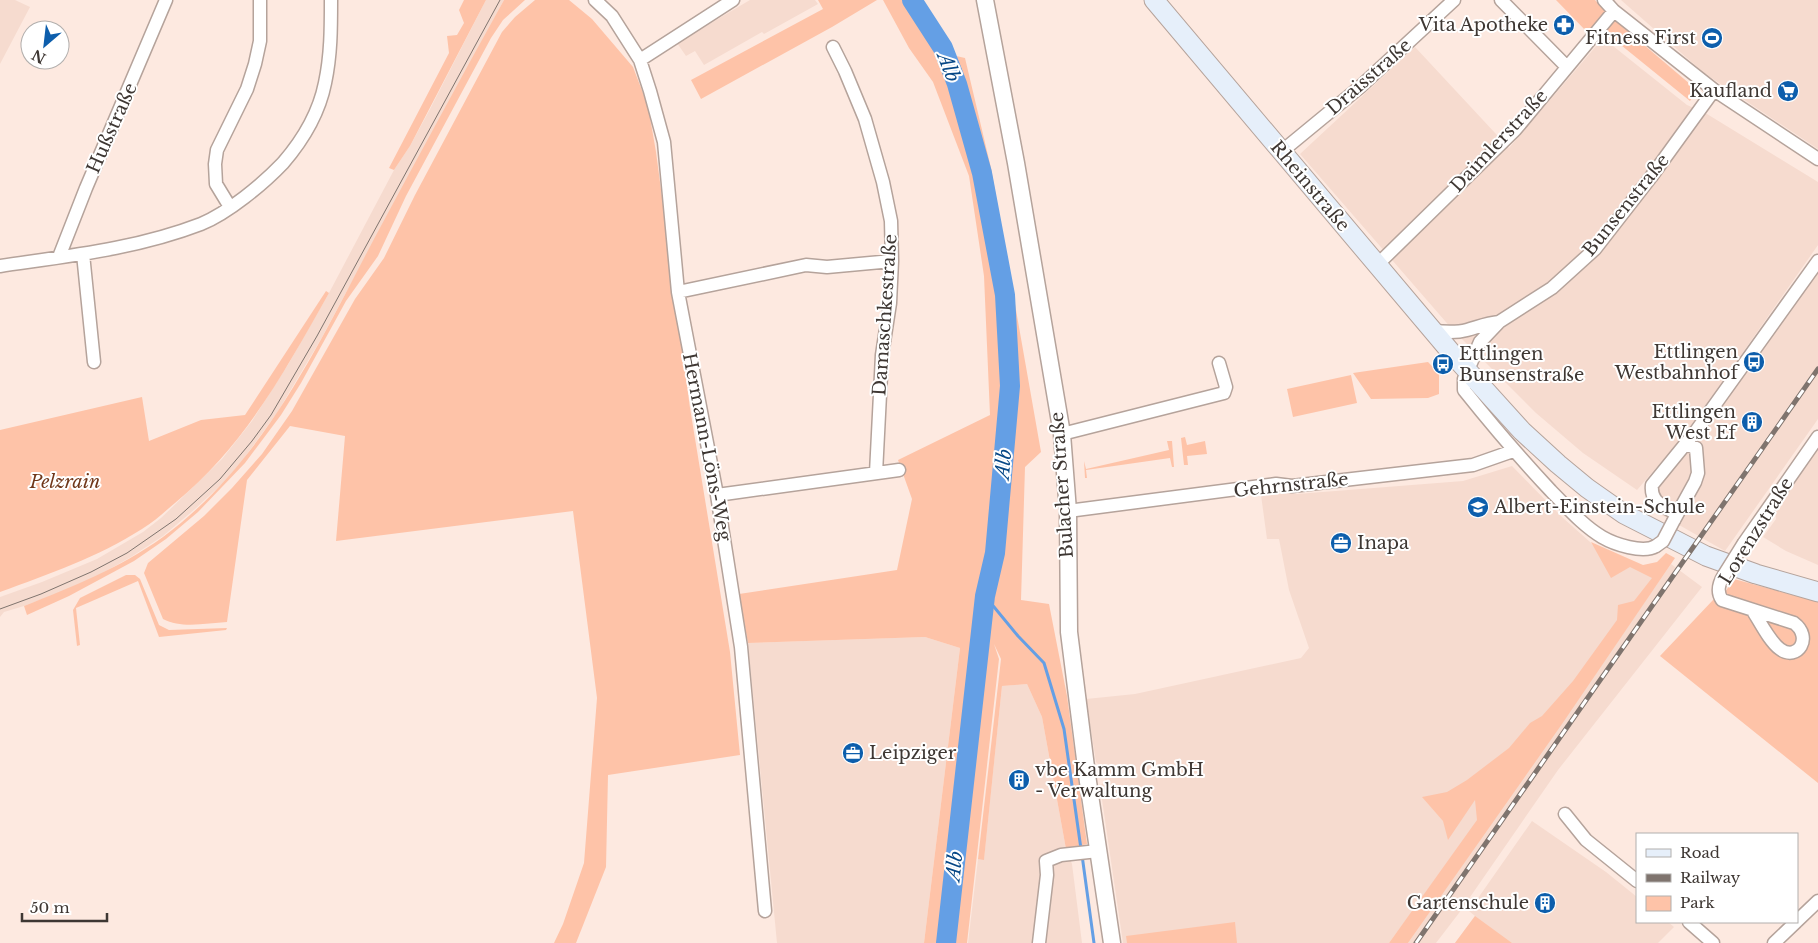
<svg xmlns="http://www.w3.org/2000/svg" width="1818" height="943" font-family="'Libre Baskerville',serif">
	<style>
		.built { fill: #f6dbcf }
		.green { fill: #fec3a8 }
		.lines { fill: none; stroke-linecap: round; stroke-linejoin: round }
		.stream { stroke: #649fe5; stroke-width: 3 }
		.river { stroke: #649fe5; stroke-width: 20 }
		.minor-casing { stroke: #b5a39b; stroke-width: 15 }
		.tertiary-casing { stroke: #b5a39b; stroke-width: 19 }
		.secondary-casing { stroke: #b5a39b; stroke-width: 21 }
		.minor { stroke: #fff; stroke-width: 12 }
		.tertiary { stroke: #fff; stroke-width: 16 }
		.secondary { stroke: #e6effa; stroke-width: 19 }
		.tram { stroke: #7f746e; stroke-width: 1 }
		.rail-casing { stroke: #7f746e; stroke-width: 5 }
		.rail { stroke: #fff; stroke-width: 3; stroke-dasharray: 9; stroke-linecap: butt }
		.minor-bridge-casing { stroke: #b5a39b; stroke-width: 15; stroke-linecap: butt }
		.minor-bridge { stroke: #fff; stroke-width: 12 }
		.labels { text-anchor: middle; stroke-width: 4; stroke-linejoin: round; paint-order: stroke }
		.poi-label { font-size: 18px; fill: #3e3733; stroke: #fff; text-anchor: end }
		.street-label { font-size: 18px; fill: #3e3733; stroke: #fff }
		.park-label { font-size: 18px; font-style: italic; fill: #70371a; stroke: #fff }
		.water-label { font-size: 19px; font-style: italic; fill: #064786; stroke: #fff }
	</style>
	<rect width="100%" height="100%" fill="#fde9e0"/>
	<path class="built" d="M0,0h15l15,7 -30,57z
		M486,0h18l-183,339 -44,74 -35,48 -20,23 -27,25 -32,27 -32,21 -32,18 -33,15 -42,16 -20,6 -4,5v-20l42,-15 55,-23 46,-27 18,-14 61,-59 30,-38 37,-58 40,-70 65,-123 16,-24 19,-35z
		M750,0h65l3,4 -54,30 -2,-2 -58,33 -9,-14 -9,5 -9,-13z
		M1621,0h197v149l-114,-76z
		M1603,38l84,67 20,9 111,68v63l-130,186 -51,59 -54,-37 -47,-40 -84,-84 -152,-175 115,-107 94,101z
		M1818,264v155l-93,132 -83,-47 51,-76z
		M1818,449v116l-32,-14 -23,-14 13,-18 -1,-9z
		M1512,466l51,52 35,31 57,28 -266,366h-266l-23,-157 5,-5 -2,-15h-3l-4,-4 -10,-63 49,-5 166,-36 8,-10 -20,-58 -10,-51h-12l-6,-44 25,-2 11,1 166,-13z
		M1671,564l31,23 -144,183 -99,143 -23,30h-28z
		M925,637l35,11 -36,295h-147l-29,-300z
		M1027,684l15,33 24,132 6,15 10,79h-114l10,-84h6l18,-173z
		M1532,821l74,51 31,25v25h31l6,5 -16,16h-203l20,-27 -6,-5z"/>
	<path class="green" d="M464,0h22l-76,146 -16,24 -5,-2 60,-115 -2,-17 10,-1 7,-12 -5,-13z
		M504,0h21l-22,20 -12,18 -85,158 -28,60 -32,45 -45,82 -20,32 -36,48 -47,49 -32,27 -32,22 -65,35 -42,19 -3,-9c48,-19 96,-38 139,-69 101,-75 154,-190 211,-298 43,-80 86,-160 130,-239z
		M535,0h34l23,19 41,48 15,39 8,46 34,256 40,244 10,103 -132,20 -2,92 -30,76h-22l9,-19 21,-61 13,-165 -24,-187 -237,30 9,-105 -55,-10 -43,54 -20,142c-20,1 -45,7 -64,-3l-19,-46 4,-10 56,-47 28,-28 30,-34 30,-43 63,-112 29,-41 31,-63 87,-163 13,-15z
		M818,0h59l-45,27 -131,72 -10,-19 132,-71z
		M883,0h24l36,53 22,5 26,110 50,284 -16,15 -4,133 28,4 18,92 20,148 -21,5 -24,-132 -15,-33 -25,2 -18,174 -6,-1 23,-200 -7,-15 5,15 -32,284h-43l36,-295 -35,-11 -177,6 -9,-49 158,-24 15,-71 -14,-39 92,-45 -6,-139 -15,-100 -36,-94 -24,-34z
		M1556,0h39l15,16 87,74 -7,11 -95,-77 -8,8z
		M326,291l3,2c-44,78 -83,151 -154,210 -11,9 -21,19 -33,26 -44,28 -93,45 -142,63v-162l142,-33 7,44 52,-21 44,-5z
		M1428,362l11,11v21l-11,4 -57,1 -18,-26z
		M1351,375l6,28 -64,14 -6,-28z
		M1185,437l2,8 18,-4 2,13 -20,2 1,9h-4l-3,-27z
		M1167,441h5l2,26h-2l-2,-9 -84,12 1,8h-2l-1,-17 2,8 83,-19z
		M1591,542l52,23 14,-3 9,-9 9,5 -113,166 -154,219h-19l88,-123 -2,-20 -27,40 -5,-19 -21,-24 25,-5 20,-12 42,-32 21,-25 12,-7 31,-35 44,-61 1,-15 16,-4 18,-23 -22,-11 -19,11z
		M126,575h9l5,4 19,46 10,5 58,-2 -1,2 -67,7 -21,-56 -62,27 4,37 -3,1 -4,-36 7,-12z
		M1734,579l84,23v181l-158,-127 53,-56 12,-8z
		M1475,916l37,27h-57z
		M1235,922l2,21h-110l-1,-7z"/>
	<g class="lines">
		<path class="stream" d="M985,596l33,40 26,27 20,66 17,120
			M1082,855l12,88"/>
		<path class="river" d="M912,0l31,48 14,36 25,89 23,122 5,91 -15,167 -10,43 -39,347"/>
		<g class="minor-casing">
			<path id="minor" d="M595,0l17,16 28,44 10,31 14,51 14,150 39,203 24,152 24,264
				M1501,0l66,67
				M1604,0l10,11 100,79 104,69
				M833,47l12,24 20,48 18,63 8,39 1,40 -2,42 -8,52 -6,118
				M640,60l93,-60
				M1281,152l79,-65 94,-87
				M230,207l-14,-23 -1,-20 2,-14 30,-61 8,-25 5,-23v-41
				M83,254l11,108
				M59,257l27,-69 80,-188
				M1377,265l138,-135 99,-119
				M0,266c68,-10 136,-17 201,-42 27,-11 62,-40 82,-61 19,-22 36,-50 42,-80 6,-28 6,-55 6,-83
				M678,292l128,-27 21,2 65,-6
				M1434,331c11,1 22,2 33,-1 11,-3 20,-7 32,-8
				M1062,434l162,-41 2,-6 -7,-24
				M717,495l182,-25
				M1068,511l208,-27 16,2 181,-21 40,-14
				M1677,514c-13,-8 -27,-11 -25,-29l44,-54 122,-170
				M1674,520l21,-38 3,-9 -2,-25 -11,-4
				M1744,543l74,-106
				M1656,546c-13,8 -42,-2 -54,-9 -20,-12 -35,-30 -51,-46 -31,-33 -59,-66 -87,-101v-11l16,-37 19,-20 53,-34 43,-39 56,-72 63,-87
				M1724,575c-5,8 -8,16 -2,25l72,23c19,14 4,39 -14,26 -10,-7 -20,-27 -27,-38
				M1565,814l21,26 51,41
				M1797,921l21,-20
				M1689,922l24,21
				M1039,943l8,-68 -1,-14 15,-6 37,-4
				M1774,943l22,-21"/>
		</g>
		<g class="tertiary-casing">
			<path id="tertiary" d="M985,0l31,163 46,271 6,77 1,121 18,143 25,168"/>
		</g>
		<g class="secondary-casing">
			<path id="secondary" d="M1154,0l301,357 67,74 36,33 29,24 37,26 45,23 37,19 50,18 62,18"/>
		</g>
		<use href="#minor" class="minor"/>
		<use href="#tertiary" class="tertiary"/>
		<use href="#secondary" class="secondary"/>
		<path class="tram" d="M0,609l41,-15 50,-22 36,-19 49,-34 44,-40 32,-38 19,-26 46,-79 183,-336"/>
		<g class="rail-casing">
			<path id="rail" d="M1416,943l402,-574"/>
		</g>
		<use href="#rail" class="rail"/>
		<g class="minor-bridge-casing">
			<path id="minor-bridge" d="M1656,546l7,-5 11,-21
				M1724,575l20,-32"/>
		</g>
		<use href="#minor-bridge" class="minor-bridge"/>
	</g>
	<defs>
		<g id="pharmacy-disc" transform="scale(1.125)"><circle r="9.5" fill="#0d5eac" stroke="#fff"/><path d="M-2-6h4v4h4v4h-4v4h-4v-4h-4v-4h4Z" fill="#fff"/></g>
		<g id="stadium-disc" transform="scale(1.125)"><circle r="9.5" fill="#0d5eac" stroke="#fff"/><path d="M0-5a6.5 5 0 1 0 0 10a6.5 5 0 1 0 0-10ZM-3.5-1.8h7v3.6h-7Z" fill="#fff"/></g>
		<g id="supermarket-disc" transform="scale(1.125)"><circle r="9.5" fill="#0d5eac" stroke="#fff"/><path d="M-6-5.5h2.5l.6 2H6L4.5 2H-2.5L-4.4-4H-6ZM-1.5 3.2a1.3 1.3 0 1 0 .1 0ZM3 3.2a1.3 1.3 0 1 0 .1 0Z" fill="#fff"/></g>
		<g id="bus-disc" transform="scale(1.125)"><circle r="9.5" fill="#0d5eac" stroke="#fff"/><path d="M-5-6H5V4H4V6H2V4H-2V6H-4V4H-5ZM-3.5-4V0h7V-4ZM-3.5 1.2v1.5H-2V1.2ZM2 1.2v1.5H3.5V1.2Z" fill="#fff"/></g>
		<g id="building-disc" transform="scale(1.125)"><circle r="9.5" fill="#0d5eac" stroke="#fff"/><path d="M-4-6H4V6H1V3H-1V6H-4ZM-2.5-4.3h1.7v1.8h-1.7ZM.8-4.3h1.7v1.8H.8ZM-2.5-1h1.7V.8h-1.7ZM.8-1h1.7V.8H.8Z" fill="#fff"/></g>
		<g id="school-disc" transform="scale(1.125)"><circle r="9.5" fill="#0d5eac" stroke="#fff"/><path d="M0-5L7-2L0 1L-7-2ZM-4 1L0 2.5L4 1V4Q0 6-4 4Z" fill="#fff"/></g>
		<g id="office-disc" transform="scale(1.125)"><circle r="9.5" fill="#0d5eac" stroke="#fff"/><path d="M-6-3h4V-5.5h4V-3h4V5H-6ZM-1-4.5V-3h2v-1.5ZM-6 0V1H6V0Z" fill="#fff"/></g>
	</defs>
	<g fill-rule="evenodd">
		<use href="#pharmacy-disc" x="1564" y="25"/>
		<use href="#stadium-disc" x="1712" y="38"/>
		<use href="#supermarket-disc" x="1788" y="91"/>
		<use href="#bus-disc" x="1754" y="362"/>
		<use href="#bus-disc" x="1443" y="364"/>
		<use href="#building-disc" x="1752" y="422"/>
		<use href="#school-disc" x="1478" y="507"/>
		<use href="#office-disc" x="1341" y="543"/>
		<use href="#office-disc" x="853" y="753"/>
		<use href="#building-disc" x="1019" y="780"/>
		<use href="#building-disc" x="1545" y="903"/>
	</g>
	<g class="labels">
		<g class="poi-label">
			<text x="1548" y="31">Vita Apotheke</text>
			<text x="1696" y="44">Fitness First</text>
			<text x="1772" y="97">Kaufland</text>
			<text x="1738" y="358">Ettlingen<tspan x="1738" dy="21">Westbahnhof</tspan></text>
			<text x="1459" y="360" text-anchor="start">Ettlingen<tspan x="1459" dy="21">Bunsenstraße</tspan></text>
			<text x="1736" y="418">Ettlingen<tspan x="1736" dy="21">West Ef</tspan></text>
			<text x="1494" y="513" text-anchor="start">Albert-Einstein-Schule</text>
			<text x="1357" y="549" text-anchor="start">Inapa</text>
			<text x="869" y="759" text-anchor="start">Leipziger</text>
			<text x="1035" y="776" text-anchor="start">vbe Kamm GmbH<tspan x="1035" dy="21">- Verwaltung</tspan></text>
			<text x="1529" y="909">Gartenschule</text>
		</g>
		<g class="street-label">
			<text transform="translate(1369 77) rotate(-41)" y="6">Draisstraße</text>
			<text transform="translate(112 128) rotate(-66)" y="6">Hußstraße</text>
			<text transform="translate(1499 141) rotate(-47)" y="6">Daimlerstraße</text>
			<text transform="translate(1310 186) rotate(50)" y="6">Rheinstraße</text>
			<text transform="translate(1626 205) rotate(-51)" y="6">Bunsenstraße</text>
			<text transform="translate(885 315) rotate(-86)" y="6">Damaschkestraße</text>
			<text transform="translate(707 447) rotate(79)" y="6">Hermann-Löns-Weg</text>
			<text transform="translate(1062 485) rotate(-94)" y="6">Bulacher Straße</text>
			<text transform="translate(1291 485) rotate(-6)" y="6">Gehrnstraße</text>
			<text transform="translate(1756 531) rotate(-58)" y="6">Lorenzstraße</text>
		</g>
		<g class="park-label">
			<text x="65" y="488">Pelzrain</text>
		</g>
		<g class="water-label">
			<text transform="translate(949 67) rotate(68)" y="7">Alb</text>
			<text transform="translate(1003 464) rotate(-85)" y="7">Alb</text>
			<text transform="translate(954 866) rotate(-84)" y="7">Alb</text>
		</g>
	</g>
	<rect x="1636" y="833" width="162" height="90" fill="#ffffff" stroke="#b2afad"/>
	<rect x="1646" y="849" width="25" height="8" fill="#e6effa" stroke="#b2afad"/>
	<text x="1680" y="858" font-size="15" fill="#3e3733">Road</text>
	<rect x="1646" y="874" width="25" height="8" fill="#7f746e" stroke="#b2afad"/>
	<text x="1680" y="883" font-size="15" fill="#3e3733">Railway</text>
	<rect x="1646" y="896" width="25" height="15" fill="#fec3a8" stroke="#b2afad"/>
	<text x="1680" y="908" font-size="15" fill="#3e3733">Park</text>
	<g transform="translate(45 45) rotate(208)"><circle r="24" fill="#ffffff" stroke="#b2afad"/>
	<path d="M0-4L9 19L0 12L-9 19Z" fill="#0d5eac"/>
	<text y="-8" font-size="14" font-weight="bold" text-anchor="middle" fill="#3e3733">N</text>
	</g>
	<path d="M22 913v8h85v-8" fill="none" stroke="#3e3733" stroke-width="2.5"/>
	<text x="30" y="913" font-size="15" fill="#3e3733" stroke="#ffffff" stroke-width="4" paint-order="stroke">50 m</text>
</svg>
